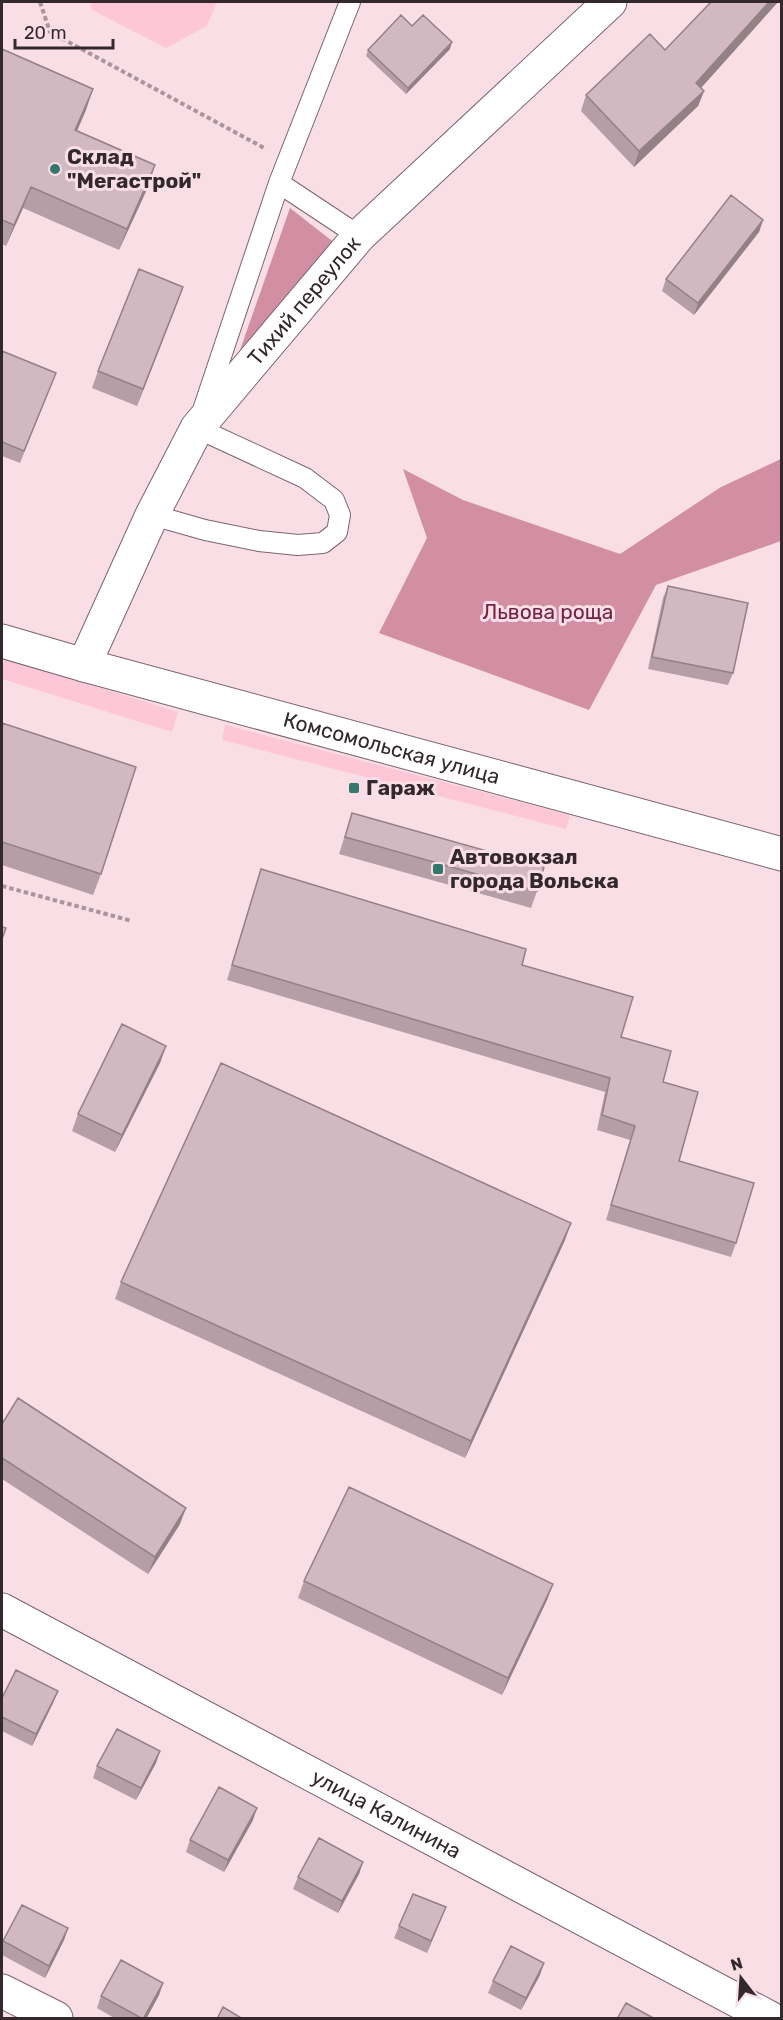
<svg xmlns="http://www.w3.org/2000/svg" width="783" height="2020" font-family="Rubik,sans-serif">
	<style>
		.green { fill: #fec7d7 }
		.forest { fill: #d28fa4 }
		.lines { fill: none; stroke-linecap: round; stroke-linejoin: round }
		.service-casing { stroke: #7c656c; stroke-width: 22 }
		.minor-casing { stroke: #7c656c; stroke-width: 35 }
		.tertiary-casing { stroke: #7c656c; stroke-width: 35 }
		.secondary-casing { stroke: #7c656c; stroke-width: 35 }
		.path { stroke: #a9959b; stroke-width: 4; stroke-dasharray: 4.5 3; stroke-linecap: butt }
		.service { stroke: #fff; stroke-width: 20 }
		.minor { stroke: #fff; stroke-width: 33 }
		.tertiary { stroke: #fff; stroke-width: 33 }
		.secondary { stroke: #fff; stroke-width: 33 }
		.wall { fill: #b59ea5 }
		.shaded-wall { fill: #938186 }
		.building { fill: #d2b8c0; stroke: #938186; stroke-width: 1.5 }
		.poi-dot { fill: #34786b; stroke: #f9dee6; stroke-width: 2 }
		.labels { text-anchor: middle; stroke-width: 6; stroke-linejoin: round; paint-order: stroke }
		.poi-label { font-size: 21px; font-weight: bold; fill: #33292c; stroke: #f9dee6; text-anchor: start }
		.street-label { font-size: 21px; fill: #33292c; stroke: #f9dee6 }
		.park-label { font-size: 21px; fill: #712243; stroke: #f9dee6 }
	</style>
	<rect width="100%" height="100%" fill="#f9dee6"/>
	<path class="green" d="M90,2h127l-10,24 -41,22 -74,-38z
		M5,658l173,54 -6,20 -170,-53v-10z
		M225,725l345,90 -4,14 -344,-89z"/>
	<path class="forest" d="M290,208l46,36 -96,106z
		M781,459v82l-125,44 -67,125 -210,-77 48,-95 -24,-69 60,31 157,54 101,-67z"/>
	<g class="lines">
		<g class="service-casing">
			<path id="service" d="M279,183l80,53
				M152,515l53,15 54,11 39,4 25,-2 14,-11 3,-17 -6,-15 -29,-22 -108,-50 82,-245 71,-181"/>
		</g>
		<g class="minor-casing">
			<g id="minor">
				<path id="s1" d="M84,665l68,-150 45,-87 162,-192 251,-234"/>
				<path d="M2,1991l54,27"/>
			</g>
		</g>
		<g class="tertiary-casing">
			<g id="tertiary">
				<path id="s2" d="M2,1610l768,408"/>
			</g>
		</g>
		<g class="secondary-casing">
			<g id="secondary">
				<path id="s3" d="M2,641l82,24 698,189"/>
			</g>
		</g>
		<path class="path" d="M40,2l10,30 216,117
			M2,886l130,35"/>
		<use href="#service" class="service"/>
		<use href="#minor" class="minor"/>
		<use href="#tertiary" class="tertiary"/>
		<use href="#secondary" class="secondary"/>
	</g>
	<path class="wall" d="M711,2h67l-77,86 3,3 -6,15 -64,61 -53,-56 5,-16 79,-45z
		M412,26l38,23 -44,45 -40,-38 2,-6z
		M2,49l84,61 -9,21 78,34 -7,22 -29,63 -96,-42 -17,38 -4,-2z
		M763,220l-4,12 -65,83 -32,-24 4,-12z
		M183,287l-46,119 -45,-18 6,-17z
		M2,351l54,22 -36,90 -18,-7z
		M668,586l65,87 -5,12 -80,-16 15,-71z
		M2,723l99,151 -8,21 -91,-30z
		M352,813l185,78 -6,17 -192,-54z
		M261,869l261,96 99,72 42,45 16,79 57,82 -5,14 -125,-37 24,-80 -33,-10 8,-38 -378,-112 29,-96z
		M166,1046l-6,17 -45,89 -43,-21 6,-17z
		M565,1240l-100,218 -350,-159 6,-17z
		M2,1424l178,100 -32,50 -146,-95z
		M304,1581l249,3 -6,16 -45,95 -204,-97z
		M58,1691l-5,12 -21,43 -30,-15v-33z
		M156,1763l-20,37 -43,-22 4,-12z
		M253,1820l-29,52 -38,-20 4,-12z
		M363,1862l-4,12 -21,39 -45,-24 5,-12z
		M446,1907l-19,46 -33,-15 5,-12z
		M68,1928l-4,12 -19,38 -43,-23v-10l1,-4z
		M540,1975l-19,35 -33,-17 5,-12z
		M163,1983l-4,12 -13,24h-30l-19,-11 4,-12z"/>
	<path class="shaded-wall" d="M769,2h9l-87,97 5,-16z
		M452,42l-2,7 -44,45 2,-6z
		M93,89l-7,21 -18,41 7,-21z
		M704,91l-6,15 -64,61 5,-16z
		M155,165l-7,22 -29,63 8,-21z
		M31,187l-8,21 -17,38 8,-21z
		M763,220l-4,12 -65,83 4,-12z
		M183,287l-6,17 -40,102 6,-17z
		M166,1046l-6,17 -45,89 7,-17z
		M571,1223l-6,17 -100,218 6,-17z
		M186,1508l-6,16 -32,50 7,-17z
		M553,1584l-6,16 -45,95 6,-17z
		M58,1691l-5,12 -21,43 4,-12z
		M160,1751l-4,12 -20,37 5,-12z
		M257,1808l-4,12 -29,52 4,-12z
		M363,1862l-4,12 -21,39 4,-12z
		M446,1907l-5,12 -14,34 4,-12z
		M68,1928l-4,12 -19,38 4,-12z
		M544,1963l-4,12 -19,35 5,-12z
		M163,1983l-4,12 -13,24h-3z"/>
	<path class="building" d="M711,2h58l-73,81 8,8 -65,60 -53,-56 64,-61 15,16z
		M401,15l11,11 11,-11 29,27 -44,46 -40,-38z
		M2,49l91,40 -18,41 80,35 -28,64 -96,-42 -17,38 -12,-5z
		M731,195l32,25 -65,83 -32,-24z
		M139,269l44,18 -40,102 -45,-18z
		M2,351l54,22 -32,78 -22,-9z
		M668,586l80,17 -15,70 -81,-16z
		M2,723l134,44 -35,107 -99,-32z
		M352,813l192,54 -7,24 -192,-54z
		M261,869l265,80 -4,16 111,32 -12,40 50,14 -8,31 35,10 -19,69 75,22 -18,60 -125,-38 24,-79 -33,-11 8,-37 -378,-113z
		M2,927l4,1 -4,11z
		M122,1024l44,22 -44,89 -44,-21z
		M221,1063l350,160 -100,218 -350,-159z
		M18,1398l168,110 -31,49 -153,-99v-34z
		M349,1487l204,97 -45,94 -204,-97z
		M16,1670l42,21 -22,43 -34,-17v-19z
		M117,1729l43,22 -19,37 -44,-22z
		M219,1787l38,21 -29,52 -38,-20z
		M319,1838l44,24 -21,39 -44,-24z
		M413,1894l33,13 -15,34 -32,-15z
		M22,1905l46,23 -19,38 -46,-25z
		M511,1946l33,17 -18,35 -33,-17z
		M121,1960l42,23 -20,36 -42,-23z
		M626,2003l29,16h-38z
		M223,2007l20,12h-26z"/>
	<g class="poi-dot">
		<circle cx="55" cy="169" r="6"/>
		<rect x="348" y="782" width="12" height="12" rx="3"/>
		<rect x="432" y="863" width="12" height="12" rx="3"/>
	</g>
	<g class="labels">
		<g class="poi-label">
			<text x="67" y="164">Склад<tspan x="67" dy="24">"Мегастрой"</tspan></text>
			<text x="366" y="795">Гараж</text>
			<text x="450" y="864">Автовокзал<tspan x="450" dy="24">города Вольска</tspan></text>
		</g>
		<g class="street-label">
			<text dy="7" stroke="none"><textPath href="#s1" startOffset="429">Тихий переулок</textPath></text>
			<text dy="7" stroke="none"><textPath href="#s3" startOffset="404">Комсомольская улица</textPath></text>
			<text dy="7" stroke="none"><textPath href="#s2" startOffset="435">улица Калинина</textPath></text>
		</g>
		<g class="park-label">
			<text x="548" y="619">Львова роща</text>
		</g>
	</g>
	<rect width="783" height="2020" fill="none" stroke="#33292c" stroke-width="6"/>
	<g transform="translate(741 1978) rotate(343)" stroke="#f9dee6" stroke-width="4.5" paint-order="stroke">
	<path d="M0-4.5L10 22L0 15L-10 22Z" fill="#33292c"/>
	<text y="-9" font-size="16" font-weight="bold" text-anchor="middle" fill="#33292c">N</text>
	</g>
	<path d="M15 39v9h98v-9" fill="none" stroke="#33292c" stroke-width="3"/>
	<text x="24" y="39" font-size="18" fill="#33292c" stroke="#f9dee6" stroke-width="4.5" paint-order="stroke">20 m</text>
</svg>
